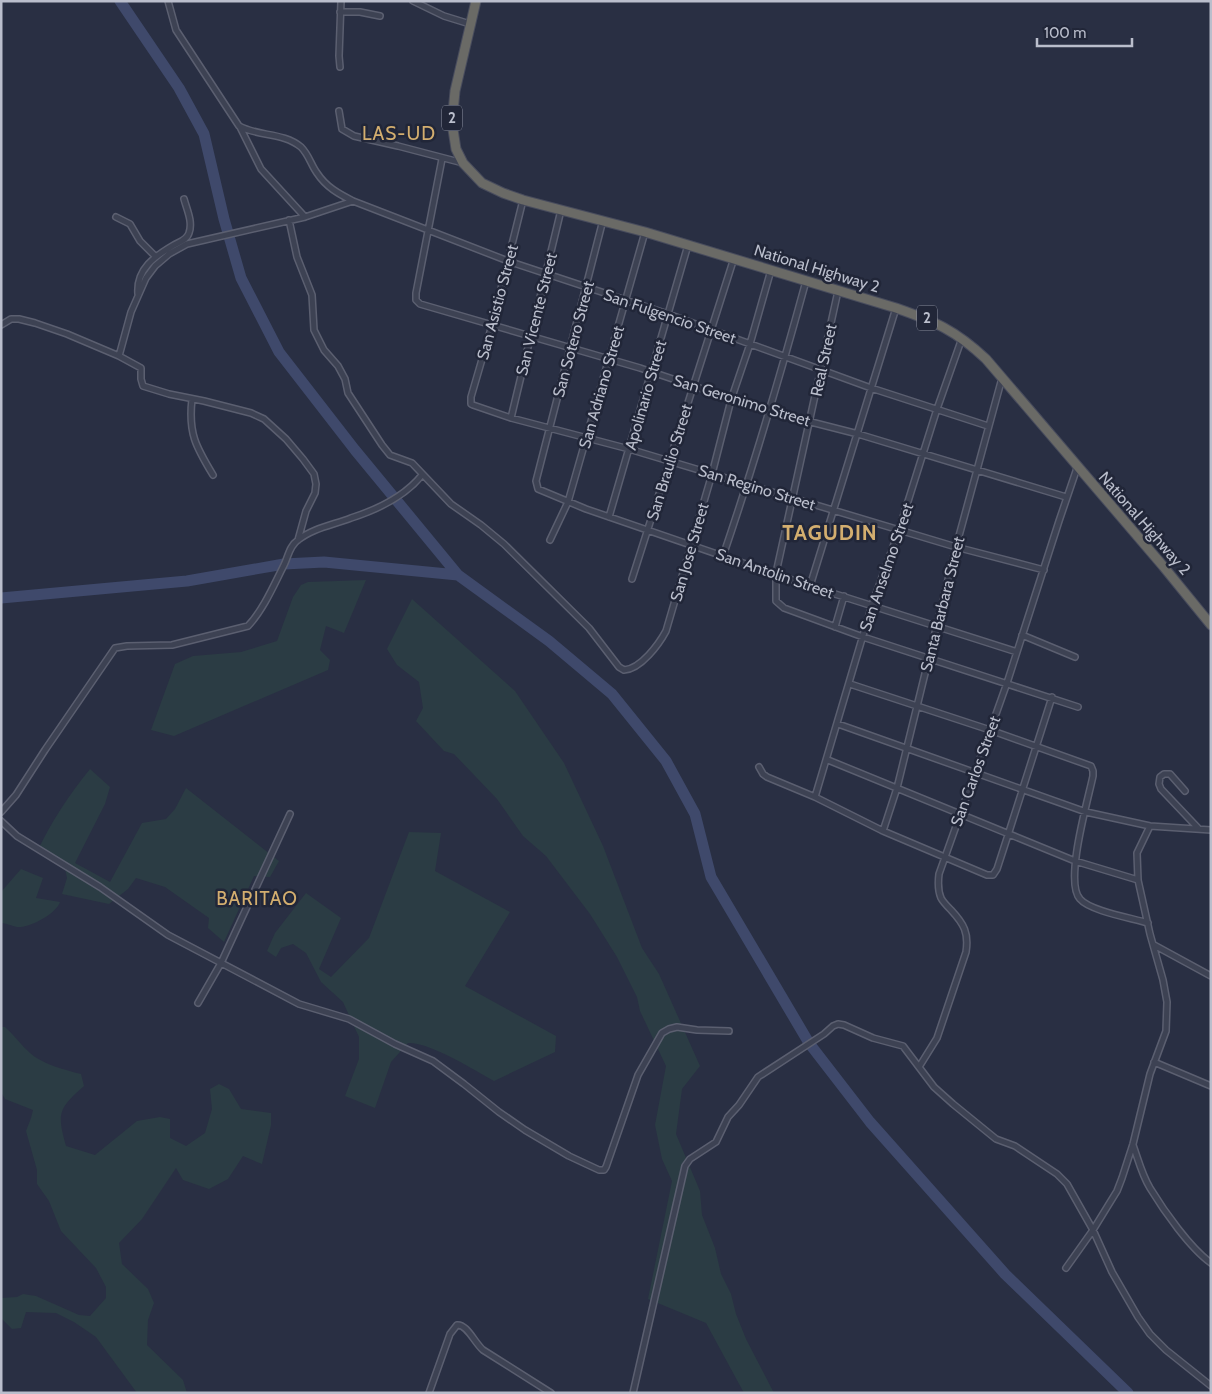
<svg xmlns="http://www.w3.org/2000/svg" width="1212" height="1394" font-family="Cabin,sans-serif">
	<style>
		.green { fill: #2b3c44 }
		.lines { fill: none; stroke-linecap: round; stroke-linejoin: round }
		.river { stroke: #3f496b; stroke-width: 11 }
		.minor-casing { stroke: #5b5f70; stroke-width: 8 }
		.trunk-casing { stroke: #484c5d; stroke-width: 11 }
		.minor { stroke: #3d4253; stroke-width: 5 }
		.trunk { stroke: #6a6a66; stroke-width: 9 }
		.labels { text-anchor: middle; stroke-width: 5; stroke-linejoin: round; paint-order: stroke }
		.shield { fill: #212638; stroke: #8c90a0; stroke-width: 1 }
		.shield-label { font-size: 15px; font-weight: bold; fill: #babecc }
		.street-label { font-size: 16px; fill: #babecc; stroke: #212638 }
		.quarter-label { font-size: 19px; letter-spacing: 1px; fill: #d3ae6f; stroke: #212638 }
		.district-label { font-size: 21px; font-weight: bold; letter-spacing: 1px; fill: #d3ae6f; stroke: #212638 }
	</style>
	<rect width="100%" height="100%" fill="#292f43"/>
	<path class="green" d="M366,580l-22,53 -18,-7 -6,24 10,10 -2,10 -154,66 -23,-6 24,-66 18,-8 48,-4 36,-11 16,-44 8,-12 7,-3z
		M412,599l103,92 49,72 39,83 39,102 17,26 41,92 -18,23 -6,45 24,57 2,24 13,33 6,26 10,20 5,20 10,25 28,54h-30l-38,-70 -58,-24 24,-118 -10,-22 -7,-34 11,-59 -26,-55 -3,-14 -20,-40 -27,-43 -44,-58 -23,-20 -26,-37 -43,-45 -10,-3 -28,-30 7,-13 -4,-26 -22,-17 -10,-16z
		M90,769l20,18 -5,17 -30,59 35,19 32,-59 24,-4 9,-10 11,-21 93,73 -9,16 -16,-1 -30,66 -16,-14 1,-10 -44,-31 -29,-9 -8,11 -19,15 -47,-10 5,-16 -2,-10 -28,-16c14,-30 32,-57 53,-83z
		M409,832l32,1 -6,38 75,41 -45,74 91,50 -1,16 -61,29c-20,-11 -64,-39 -86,-38l-17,19 -16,46 -30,-12 14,-37v-22l-16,-35 -22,-20 -15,-29 -13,-9 -12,4 -5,9 -9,-6 8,-18 31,-40 35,25 -22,51 12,8 38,-39z
		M21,869l22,9 -7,20 24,4c-4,12 -30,26 -43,25 -5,-1 -11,-4 -16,-4v-31z
		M1,1027h4c9,8 16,18 25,26 12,11 35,17 51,21l3,12c-26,23 -27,27 -18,60l29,9 42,-34 23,-4 10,2v19l16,8 19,-13 7,-24 -2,-20 9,-5 10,5 12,20 30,4v12l-9,39 -19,-8 -15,23 -19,10 -26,-9 -7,-12 -34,51 -23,24 3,21 26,25 6,14 -6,17 -1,25 36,35 4,13h-50l-41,-56 -22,-15 -18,-9 -30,-1 -5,16 -9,1 -11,-11v-20l16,-1 6,-3 13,2 43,19 11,1 16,-18v-11l-10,-19 -35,-37 -12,-30 -12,-17v-14l-11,-39 5,-13 2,-8 -28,-11 -4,-7z"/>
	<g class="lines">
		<path class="river" d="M120,1l59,87 25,46 20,85 17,59 38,74 76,98 103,125 91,66 63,53 54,67 29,53 16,63 98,166 61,79 135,152 123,119
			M1,598l186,-17 97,-17 40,-2 134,13"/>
		<g class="minor-casing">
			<path id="minor" d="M168,1l8,29 63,96c20,11 44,6 62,21 8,8 10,18 16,26 9,14 22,21 36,28l155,60 160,53 203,74 117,38
				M413,1l31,15 26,8
				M340,12h20l20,4
				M340,67l-1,-11 2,-55
				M339,111l3,18 12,7 44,10 65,17
				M240,127l21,42 44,48
				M442,159l-26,134v7l4,4 220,64 128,43 90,23 208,63
				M523,200l-31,125 -21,72v7l2,1 38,13 118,31 327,98 88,23
				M116,217l14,7 10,17 16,16
				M289,220l8,37 15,38 2,35 10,20 14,16 7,13 3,14 34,52 8,10 22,8 39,41 30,21 23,19 85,84 30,39 5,3c17,-1 35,-26 42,-39l46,-157 19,-74 19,-56 21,-74
				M603,220l-67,261 2,8 48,20 224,77 207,66
				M838,291l-62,282v28l8,7 79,29 215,70
				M138,294c-2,-25 17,-38 36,-49 5,-3 13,-5 15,-12 4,-11 -2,-23 -5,-34
				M1,325l10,-6h8l16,4 32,11 52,22 12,-44 15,-34 9,-12 14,-12 18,-10 118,-27 48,-16
				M119,356l22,12v11l2,7 26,8 35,7 47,12 13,6 22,20 17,20 11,15 2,10 -1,9 -9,18 -8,29
				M192,399c-4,34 4,48 21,76
				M511,418l50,-208
				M609,517l79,-272
				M550,540l18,-38 77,-270
				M723,556c31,-91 58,-183 83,-275
				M632,579l102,-321
				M810,586l86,-278
				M835,627l9,-31
				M1022,635l53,22
				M850,684l140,46 101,36 2,5v5c-5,24 -29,106 -13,123 10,12 52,19 68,24
				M838,724l248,88 64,14 61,4
				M828,760l247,101 63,19
				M759,767l4,7 4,3 48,20 68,34 104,44h6l4,-6 11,-34 44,-138
				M1185,791l-15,-17h-6l-4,3 -1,7 2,5 37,39
				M815,797l57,-192 27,-75 38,-121 25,-71
				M1,812l15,-17 29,-45 70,-102 12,-2 45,-1 76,-19c15,-16 25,-39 35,-59 5,-9 6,-21 15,-27 15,-12 35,-15 53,-22 25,-8 54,-22 71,-43
				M1,821l16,15 83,51 68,48 131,69 50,15 46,25 38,17 31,23 35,28 26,18 44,26 30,14h5l2,-3 32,-92 24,-42 7,-4 8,-2 20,3 32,1
				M883,831l14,-43 59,-241 46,-169
				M1154,945l57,31
				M198,1003l23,-40 69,-149
				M1154,1062l57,24
				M919,1067l18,-29 29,-86c3,-19 -2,-28 -15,-42 -4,-4 -8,-8 -10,-12 -3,-7 -3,-16 -2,-24l68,-191 52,-162 18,-53
				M1133,1145c5,14 9,30 17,43 14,23 40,60 61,75
				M1066,1268l27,-38 24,-39 5,-13 11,-34 17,-70 16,-43 1,-29 -4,-22 -13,-46 -12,-54 -1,-27 13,-27
				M429,1393l21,-59 7,-9c10,-1 17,17 26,25l68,43
				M633,1393l52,-227 5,-7 26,-17 12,-25 11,-12 19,-28 66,-43 9,-8 5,-2 6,1 29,13 30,8 31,41 19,17 43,35 19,7 42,28 10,10 26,46 19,42 26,45 12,17 16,16 45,36"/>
		</g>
		<g class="trunk-casing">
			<path id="trunk" d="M476,1l-21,90 -3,32 4,26 7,14 19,20 21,10 20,7 122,32 251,76c40,14 59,22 90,51l177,207 48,59"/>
		</g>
		<use href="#minor" class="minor"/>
		<use href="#trunk" class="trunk"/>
	</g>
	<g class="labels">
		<g class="shield">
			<rect x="442" y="105.5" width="20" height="25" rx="4"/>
			<rect x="917" y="305.5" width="20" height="25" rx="4"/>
		</g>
		<g class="shield-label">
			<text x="452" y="123">2</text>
			<text x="927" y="323">2</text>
		</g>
		<g class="street-label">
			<text transform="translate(817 268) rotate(17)" y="6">National Highway 2</text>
			<text transform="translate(497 302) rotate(-75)" y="6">San Asistio Street</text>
			<text transform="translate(536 314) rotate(-76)" y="6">San Vicente Street</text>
			<text transform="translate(670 316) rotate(19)" y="6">San Fulgencio Street</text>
			<text transform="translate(573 339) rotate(-75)" y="6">San Sotero Street</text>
			<text transform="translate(823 360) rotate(-78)" y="6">Real Street</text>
			<text transform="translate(601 387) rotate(-74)" y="6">San Adriano Street</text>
			<text transform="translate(645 395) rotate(-74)" y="6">Apolinario Street</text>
			<text transform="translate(742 400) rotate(17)" y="6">San Geronimo Street</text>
			<text transform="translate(669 462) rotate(-73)" y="6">San Braulio Street</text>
			<text transform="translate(757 487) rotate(17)" y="6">San Regino Street</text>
			<text transform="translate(1145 523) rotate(49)" y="6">National Highway 2</text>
			<text transform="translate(689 552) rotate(-74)" y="6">San Jose Street</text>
			<text transform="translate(886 567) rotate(-71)" y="6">San Anselmo Street</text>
			<text transform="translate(775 573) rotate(19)" y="6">San Antolin Street</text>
			<text transform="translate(942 604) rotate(-76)" y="6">Santa Barbara Street</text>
			<text transform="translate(975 771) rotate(-70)" y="6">San Carlos Street</text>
		</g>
		<g class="quarter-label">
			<text x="399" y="140">LAS-UD</text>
			<text x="257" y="905">BARITAO</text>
		</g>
		<g class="district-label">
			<text x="830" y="540">TAGUDIN</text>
		</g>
	</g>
	<rect width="1212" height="1394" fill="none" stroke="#babecc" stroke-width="5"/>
	<path d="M1037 38v8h95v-8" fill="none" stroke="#babecc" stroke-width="2.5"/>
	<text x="1044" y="38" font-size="15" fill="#babecc" stroke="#212638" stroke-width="4" paint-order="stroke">100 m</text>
</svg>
